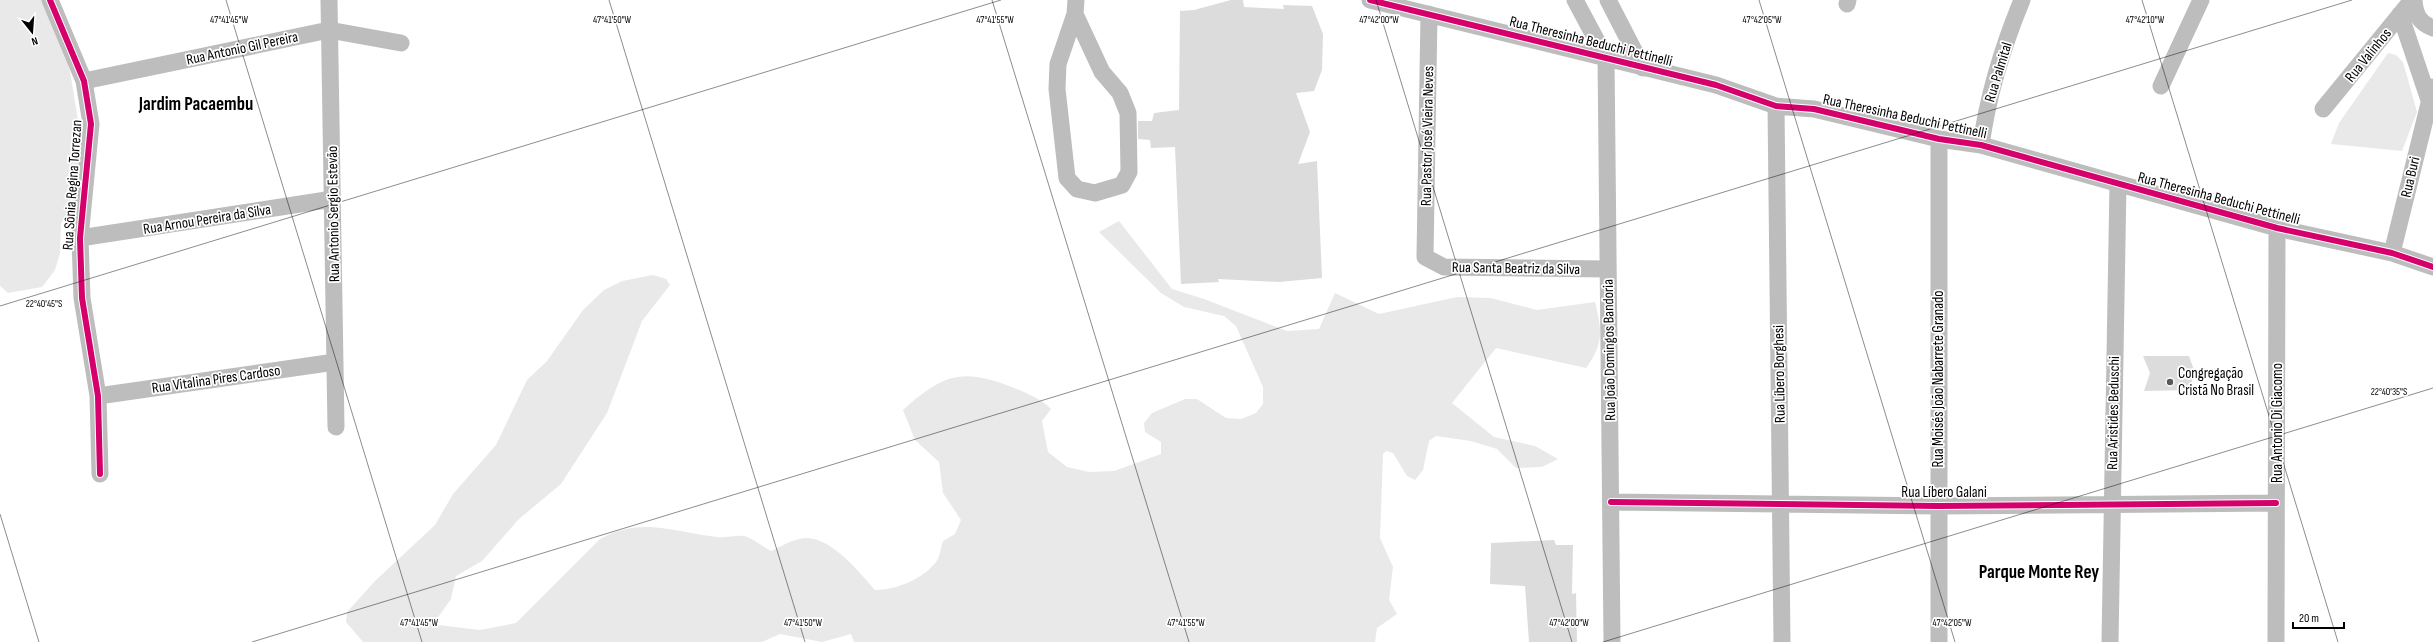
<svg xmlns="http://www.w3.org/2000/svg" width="2433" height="642" font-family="'Sofia Sans Condensed',sans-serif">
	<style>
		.green { fill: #e9e9e9 }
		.building { fill: #dcdcdc }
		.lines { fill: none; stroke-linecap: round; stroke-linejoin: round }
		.minor { stroke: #bdbdbd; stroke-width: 17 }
		.cycleway-casing { stroke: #fff; stroke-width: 8 }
		.cycleway { stroke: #d6006c; stroke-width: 6 }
		.ticks { fill: none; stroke: #000; stroke-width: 1; stroke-opacity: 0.45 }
		.poi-dot { fill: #595959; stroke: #fff; stroke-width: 1.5 }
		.labels { text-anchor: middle; stroke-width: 3.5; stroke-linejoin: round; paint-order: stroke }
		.street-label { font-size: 15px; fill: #000; stroke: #fff }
		.poi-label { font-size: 15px; fill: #000; stroke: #fff; text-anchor: start }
		.district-label { font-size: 19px; font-weight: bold; fill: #000; stroke: #fff }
		.ticks-label { font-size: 10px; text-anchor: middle; fill: #000; stroke: #fff; stroke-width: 3.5; stroke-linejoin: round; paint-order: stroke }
	</style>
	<rect width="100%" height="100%" fill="#fff"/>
	<path class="green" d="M0,0h42l17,34 11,37 9,56c-12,18 -7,20 4,36l-6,38 -16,22 -1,30 -5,17 -13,17 -34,6 -8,-7z
		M2388,53l8,2 7,7 14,50 -15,39 -71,-7 8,-21z
		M1119,221l53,68 32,10 83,32 32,-2 16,-36 44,21 78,-17 34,1 46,12 58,-8c7,29 9,41 -9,66l-90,-20 -44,55 42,34 41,9 23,13 -16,8 -26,1 -19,-19 -26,-8 -35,-5 -7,5 -6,29 -8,10 -8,-4 -14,-23 -7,-2 -3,3 -3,84 13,29 -4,33 8,14 -20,14 -2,14h-521l-3,-8 -29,8 -42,-8 -18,8h-399l-17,-20 1,-10 28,-31 60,-56 18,-31 43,-49 31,-65 20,-19 36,-51 21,-20 18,-9 31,-6 13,4 4,6 -28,36 -35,92 -46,71 -42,35 -37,42 -26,15 -5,23 -15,21 2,5 42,5 36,-7 84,-84c41,-23 74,-7 117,-2 9,1 19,-2 27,-1 9,2 19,11 27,15 9,-4 19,-10 28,-12 28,-8 60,33 76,51 21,0 48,-11 61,-28 4,-5 5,-15 7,-21l12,-7 6,-14 -18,-27 -4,-31 -24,-22 -12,-30c40,-36 59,-43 111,-22 14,6 26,10 37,21l-9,12 6,31 19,15 22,5 25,-1 47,-17v-12l-16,-10 -1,-9 8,-10 33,-14h12l29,19 15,1 15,-6 7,-9v-17l-27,-61 -12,-10 -40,-9 -23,-14 -62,-61z"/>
	<path class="building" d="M1231,0h12l1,7 40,2 -1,-4 29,1 11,28 -1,36 -8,21 -18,2 14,39 -12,32 19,-3 5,117 -43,4 -61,-3 1,3 -38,2 -6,-137 -24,1 -1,-8 -12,-1v-18h14l2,-8 25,-3 1,-99 14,-1z
		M2143,356h46l6,17 -6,17 -45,1 6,-18z
		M1554,540l2,5h17l-1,49 4,-1 1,49h-48l-4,-56 -35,-2 1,-41z"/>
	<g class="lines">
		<path class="minor" d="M50,0l34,81 7,43 -11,114 2,60 16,98 2,78
			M329,0l7,427
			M1370,0l346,85 60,21 38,3 125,30 42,6 296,83 115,25 41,14
			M1575,0l31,58 6,584
			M1608,0l35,68
			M2414,0c1,14 5,23 19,28
			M1847,4l1,-4
			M1075,14l27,58 18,21 8,20 1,59 -7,13 -27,8 -18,-4 -10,-11 -10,-89 1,-25 17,-50 1,-14
			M1429,14l-4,243 19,10 164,2
			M2400,14l29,86
			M84,81l245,-51 72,13
			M2161,86l40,-86
			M1776,106l6,536
			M2323,109l89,-109
			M1981,145c7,-50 22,-99 41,-145
			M80,238l253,-39
			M2392,253l41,-166
			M98,396l237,-34
			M1611,502l327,4 338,-3
			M1939,642v-503
			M2110,642l8,-458
			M2276,642l1,-414"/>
		<g class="cycleway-casing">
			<path id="cycleway" d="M50,0l34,81 7,43 -11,114 2,60 16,98 2,78
				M1370,0l346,85 60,21 38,3 125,30 42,6 296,83 115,25 41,14
				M1611,502l327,4 338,-3"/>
		</g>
		<use href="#cycleway" class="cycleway"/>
	</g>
	<path class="ticks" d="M226,0l196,642M609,0l196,642M992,0l197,642M1376,0l196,642M1759,0l196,642M2142,0l196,642M0,306l1001,-306M0,514l39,128M252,642l2100,-642M1603,642l830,-254"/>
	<circle class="poi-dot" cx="2170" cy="382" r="4"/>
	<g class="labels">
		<g class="street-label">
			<text transform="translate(1591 41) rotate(14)" y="5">Rua Theresinha Beduchi Pettinelli</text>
			<text transform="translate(242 48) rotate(-12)" y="5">Rua Antonio Gil Pereira</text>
			<text transform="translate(2368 55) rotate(-51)" y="5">Rua Valinhos</text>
			<text transform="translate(1998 72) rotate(-73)" y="5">Rua Palmital</text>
			<text transform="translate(1905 116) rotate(12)" y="5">Rua Theresinha Beduchi Pettinelli</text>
			<text transform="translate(1427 136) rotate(-89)" y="5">Rua Pastor José Vieira Neves</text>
			<text transform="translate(2410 177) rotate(-77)" y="5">Rua Buri</text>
			<text transform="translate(72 185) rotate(-86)" y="5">Rua Sônia Regina Torrezan</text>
			<text transform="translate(2219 198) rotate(15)" y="5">Rua Theresinha Beduchi Pettinelli</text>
			<text transform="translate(333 214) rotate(-91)" y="5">Rua Antonio Sergio Estevão</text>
			<text transform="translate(207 219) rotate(-9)" y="5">Rua Arnou Pereira da Silva</text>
			<text transform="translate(1516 268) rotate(1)" y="5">Rua Santa Beatriz da Silva</text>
			<text transform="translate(1609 350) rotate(-91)" y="5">Rua João Domingos Bandoria</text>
			<text transform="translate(1779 374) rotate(-91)" y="5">Rua Líbero Borghesi</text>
			<text transform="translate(216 379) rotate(-8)" y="5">Rua Vitalina Pires Cardoso</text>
			<text transform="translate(1938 379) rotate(-90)" y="5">Rua Moisés João Nabarrete Granado</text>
			<text transform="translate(2113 413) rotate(-89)" y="5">Rua Aristides Beduschi</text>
			<text transform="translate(2277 423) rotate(-90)" y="5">Rua Antonio Di Giacomo</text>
			<text x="1944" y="497">Rua Líbero Galani</text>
		</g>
		<g class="poi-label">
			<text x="2178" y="378">Congregação<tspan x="2178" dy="17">Cristã No Brasil</tspan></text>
		</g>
		<g class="district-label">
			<text x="196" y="110">Jardim Pacaembu</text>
			<text x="2039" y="578">Parque Monte Rey</text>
		</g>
	</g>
	<g class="ticks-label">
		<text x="229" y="23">47°41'45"W</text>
		<text x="612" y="23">47°41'50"W</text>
		<text x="995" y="23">47°41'55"W</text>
		<text x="1379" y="23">47°42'00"W</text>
		<text x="1762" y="23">47°42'05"W</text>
		<text x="2145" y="23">47°42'10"W</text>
		<text x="44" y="307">22°40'45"S</text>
		<text x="2389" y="395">22°40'35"S</text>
		<text x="419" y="626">47°41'45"W</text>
		<text x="803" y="626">47°41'50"W</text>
		<text x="1186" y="626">47°41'55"W</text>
		<text x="1569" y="626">47°42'00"W</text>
		<text x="1952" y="626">47°42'05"W</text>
	</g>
	<g transform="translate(32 32) rotate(163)" stroke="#ffffff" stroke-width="3" paint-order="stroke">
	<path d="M0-3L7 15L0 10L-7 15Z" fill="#000000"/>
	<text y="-6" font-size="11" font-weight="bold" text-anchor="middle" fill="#000000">N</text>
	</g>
	<path d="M2293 622v6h51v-6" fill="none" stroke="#000000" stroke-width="2"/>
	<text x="2299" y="622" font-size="12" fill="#000000" stroke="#ffffff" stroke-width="3" paint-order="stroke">20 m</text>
</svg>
